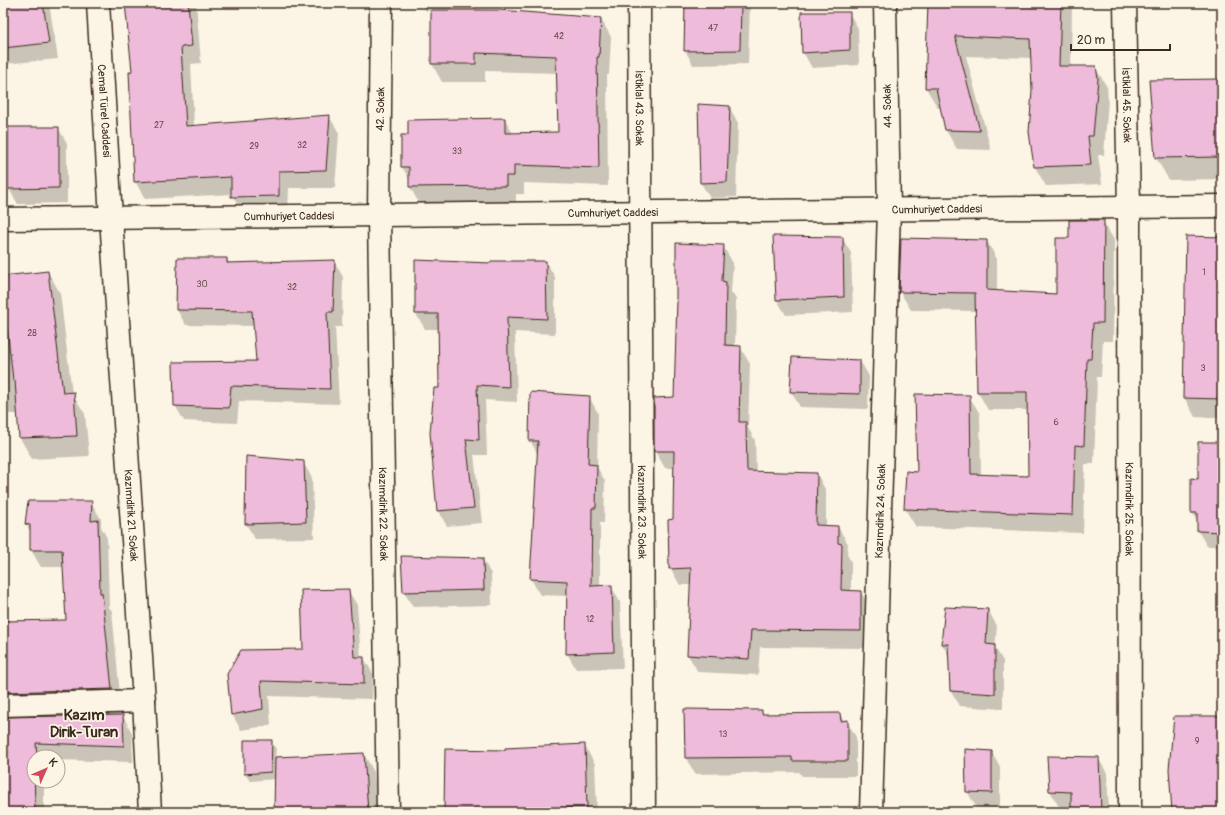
<svg xmlns="http://www.w3.org/2000/svg" width="1225" height="815" font-family="Pangolin,sans-serif">
	<style>
		.shadow { fill: #0003 }
		.building { fill: #eebbda; stroke: #3b2a1e }
		.lines { fill: none; stroke-linecap: round; stroke-linejoin: round }
		.minor-casing { stroke: #3b2a1e; stroke-width: 25 }
		.tertiary-casing { stroke: #3b2a1e; stroke-width: 25 }
		.minor { stroke: #fcf5e5; stroke-width: 22 }
		.tertiary { stroke: #fcf5e5; stroke-width: 22 }
		.labels { text-anchor: middle; stroke-width: 3.5; stroke-linejoin: round; paint-order: stroke }
		.number-label { font-size: 9px; fill: #684e4d }
		.street-label { font-size: 11px; fill: #3b2a1e; stroke: #fcf5e5 }
		.district-label { font-size: 15px; font-weight: bold; fill: #3b2a1e; stroke: #fcf5e5 }
	</style>
	<rect width="100%" height="100%" fill="#fcf5e5"/>
	<filter id="ink" filterUnits="userSpaceOnUse"><feTurbulence type="fractalNoise" baseFrequency=".025" numOctaves="2"/><feDisplacementMap in="SourceGraphic" scale="8" xChannelSelector="R" yChannelSelector="G"/><feConvolveMatrix kernelMatrix="1 2 1 2 8 2 1 2 1" color-interpolation-filters="sRGB"/></filter>
	<g filter="url(#ink)">
		<path class="shadow" d="M3,3h46l9,56 -55,5z
			M126,3h70l5,60 -10,1 3,62 135,-10 10,17 -4,55h-46l-1,26h-46l-10,-20 -87,5 -10,-18 -2,-109z
			M422,3h55l-1,6 125,10 10,18 -2,38h-2l1,111 -84,-3v11h-8v10l-96,1 -10,-18v-7l-8,-13 7,-31 96,-17 8,15 46,-1 -1,-60 -73,-2v11h-43l-10,-18v-53h-6z
			M696,3h54l-2,61 -55,1 -8,-15z
			M929,3h143l-1,64h24l12,20 1,12 -4,56h-6l4,29 -56,2 -11,-19 -3,-109 -66,-2 25,94 -34,-1 -12,-20 -4,-21h-3l-12,-20z
			M849,13l9,15 1,37 -47,3 -9,-16z
			M1222,80v99l-53,1 -13,-22z
			M729,107l9,16 -2,74 -26,1 -9,-15z
			M58,128l9,15v60l-49,1 -9,-15z
			M1103,221l11,19 -1,101h-10l-2,36h-4l-3,87h-9l-2,69 -167,-6 -11,-18 13,-36 51,-77 11,18 1,61 48,2 -1,-67h-40l-10,-18 -1,-81 -66,-1 -11,-18 87,-51 10,18v32l60,4 13,-56z
			M842,238l9,15 2,59 -67,3 -9,-15z
			M1222,238v180l-27,-1 -11,-20z
			M723,246l10,17 -2,29 5,7 -1,48h5l10,17 -2,64 7,12 1,33 61,1 9,17v35l12,1 10,17 -1,10 4,8v29l10,1 10,17 -1,39 -110,-1 -2,28 -60,-3 -10,-17 3,-70h-11l-10,-17 4,-48v-52h-9l-10,-17 20,-53z
			M227,259l3,5 104,-3 9,16 -1,50h-7l4,77 -100,-3 -2,22 -53,-2 -9,-16 82,-43 -3,-36 -68,-1 -9,-15z
			M546,262l9,15v57l-40,-2 2,70 -32,-2 2,55h-13l8,68 -35,3 -9,-15 2,-122 -1,-60h-14l-9,-15 76,-50z
			M48,272l12,21 12,100 13,21 4,42 -57,3 -12,-21 -2,-24h-15v-137z
			M860,361l9,15 -1,33 -68,-2 -9,-16z
			M589,397l9,16 -1,54 8,14 -1,42h-4v64l11,-1 9,16 3,66 -47,1 -9,-16 1,-57 -28,-1 -9,-16 7,-124 -8,-15z
			M1222,459v108l-5,-8v-13h-10l-9,-15v-7l-6,-12 25,-32z
			M303,462l9,16 2,60 -59,1 -9,-15z
			M91,502l10,17v8l6,11 2,69 3,4 9,95 -118,9v-93l64,-1 -3,-54h-23l-10,-17v-17l-5,-9z
			M482,558l9,16 1,31 -79,2 -9,-15z
			M348,590l9,15 4,53h3l9,16 -1,25 -103,-3 2,29 -30,5 -9,-16 -4,-40 76,-24z
			M946,608l42,2 9,16 -2,22 8,13v48l-43,-3 -9,-15 -1,-33 -8,-14z
			M685,710l76,1 2,4 77,-1 4,8 3,-1 9,16v39h-54l-3,-4 -104,2 -9,-16z
			M123,716l9,17 1,29 -75,-2v-3h-24v24h13h-3v31h-41v-94z
			M271,741l5,8 -1,9 89,-4 10,18 3,40h-102l1,-33 -26,2 -5,-7z
			M584,745l11,19 2,48h-152l1,-62 60,1z
			M991,752l9,15v41l-24,-1 -9,-16z
			M1048,757l50,1 9,15 2,39h-29l-3,-5h-18l-9,-16z
			M842,809l2,3h-63z"/>
		<path class="building" d="M3,3h40l6,40 -46,5z
			M125,3h63l4,43 -11,1 5,79 144,-11 -4,55 -47,1v25l-48,1v-20l-97,5 -5,-110 3,-1z
			M685,3h56l-1,47 -56,1z
			M928,3h133l-2,63h37l2,13 -5,57h-5l3,29 -57,2 -5,-35 3,-42 -2,-51 -75,-3 25,95 -35,-1 -9,-42h-11z
			M431,10h68l102,8 -2,39h-2l2,111 -85,-3v11h-8v10l-97,1v-20h-8v-32h7v-15l97,-2v15l53,-1 -2,-76 -80,-3v11h-45z
			M801,12h49v38l-48,3z
			M1222,79v78l-67,1 -6,-78z
			M698,104l32,2 -3,76 -27,1z
			M8,127h51v61l-51,1z
			M1069,220h35l-1,103h-10l-2,36h-4l-3,87 -9,-1 -2,70 -169,-6 2,-38 11,1 -2,-78 55,1 1,79 57,2 -1,-84h-50l-2,-99 -76,-1 2,-54 86,2v50l69,4v-56h13z
			M773,236l70,1 1,60 -68,3z
			M1186,236l36,1v162l-39,-1z
			M676,243l48,2 -2,36 4,1 -1,63 16,1 -2,76h7l1,49 70,2 -1,52 22,1v17l4,1 -1,46 20,1v40l-110,-1 -2,29 -62,-4 4,-87 -22,1 -1,-49 5,-1 1,-68h-20v-53l20,-1 3,-97h-1z
			M177,258h50v5l108,-3 -2,52h-6l3,77 -99,-3 -2,22 -55,-2 -1,-44 83,-1 -4,-50 -76,-1z
			M415,260l76,3v-2h55l1,58 -40,-2 2,70 -32,-2 2,55 -13,-1 8,69 -37,3 -7,-78 4,-45h5l-1,-74h-23z
			M48,271l15,122 11,-1 3,44 -58,2 -4,-58h-2l-10,-88v-16z
			M792,357l68,3v34l-70,-2z
			M530,392l60,4 -2,68 9,1 -1,43h-4l-1,78 21,-1 2,67 -48,2 1,-73 -37,-2 8,-138h-9z
			M1198,442h24v90l-25,-1v-18h-6v-35l7,1z
			M246,456l58,5 2,61 -61,2z
			M28,501h64l-1,20 7,-1 2,73h2l10,96 -109,3v-71l63,-1 -4,-70h-32v-25l-5,-1z
			M401,556l82,2 1,32 -81,2z
			M349,589l5,68h10v27l-103,-3 2,28 -32,6 -4,-41 14,-24 62,-1 -2,-59z
			M945,607l43,2 -2,35 9,1v49l-45,-3 -2,-47h-7z
			M684,709l78,1v4l78,-1 1,8 7,-1v41h-56v-4l-107,1z
			M123,715l1,31 -88,-3 1,14h-3l1,55h-32v-95z
			M1174,716h48v96h-50l-3,-43z
			M244,740h28l-1,32 -27,2z
			M585,744l2,63 -143,3 1,-61 60,1v-2z
			M965,749l27,2v42l-26,-1z
			M364,753l4,59h-94l1,-55z
			M1047,756l52,1 2,55h-30v-20l-22,-1z"/>
		<g class="lines">
			<g class="minor-casing">
				<g id="minor">
					<path id="s1" d="M381,3l-2,212 9,597"/>
					<path id="s2" d="M639,3l5,809"/>
					<path id="s3" d="M1125,3l4,204 1,605"/>
					<path id="s4" d="M111,218l33,483 6,111"/>
					<path d="M3,705l141,-4"/>
					<path id="s5" d="M871,812l18,-603 -4,-206"/>
				</g>
			</g>
			<g class="tertiary-casing">
				<g id="tertiary">
					<path id="s6" d="M98,3l13,215"/>
					<path id="s7" d="M3,219l1219,-13"/>
				</g>
			</g>
			<use href="#minor" class="minor"/>
			<use href="#tertiary" class="tertiary"/>
		</g>
	</g>
	<g class="labels">
		<g class="number-label">
			<text x="713" y="31">47</text>
			<text x="559" y="39">42</text>
			<text x="159" y="128">27</text>
			<text x="302" y="148">32</text>
			<text x="254" y="149">29</text>
			<text x="457" y="154">33</text>
			<text x="1204" y="275">1</text>
			<text x="202" y="287">30</text>
			<text x="292" y="290">32</text>
			<text x="32" y="336">28</text>
			<text x="1203" y="371">3</text>
			<text x="1056" y="425">6</text>
			<text x="590" y="622">12</text>
			<text x="723" y="737">13</text>
			<text x="1197" y="744">9</text>
		</g>
		<g class="street-label">
			<text dy="4" stroke="none"><textPath href="#s3" startOffset="102">İstiklal 45. Sokak</textPath></text>
			<text transform="translate(887 106) rotate(-91)" y="4">44. Sokak</text>
			<text dy="4" stroke="none"><textPath href="#s2" startOffset="105">İstiklal 43. Sokak</textPath></text>
			<text transform="translate(380 109) rotate(-89)" y="4">42. Sokak</text>
			<text dy="4" stroke="none"><textPath href="#s6" startOffset="108">Cemal Türel Caddesi</textPath></text>
			<text dy="4" stroke="none"><textPath href="#s7" startOffset="934">Cumhuriyet Caddesi</textPath></text>
			<text dy="4" stroke="none"><textPath href="#s7" startOffset="610">Cumhuriyet Caddesi</textPath></text>
			<text dy="4" stroke="none"><textPath href="#s7" startOffset="286">Cumhuriyet Caddesi</textPath></text>
			<text dy="4" stroke="none"><textPath href="#s3" startOffset="506">Kazımdirik 25. Sokak</textPath></text>
			<text dy="4" stroke="none"><textPath href="#s5" startOffset="301">Kazımdirik 24. Sokak</textPath></text>
			<text dy="4" stroke="none"><textPath href="#s2" startOffset="509">Kazımdirik 23. Sokak</textPath></text>
			<text dy="4" stroke="none"><textPath href="#s1" startOffset="511">Kazımdirik 22. Sokak</textPath></text>
			<text dy="4" stroke="none"><textPath href="#s4" startOffset="298">Kazımdirik 21. Sokak</textPath></text>
		</g>
		<g class="district-label">
			<text x="84" y="720">Kazım<tspan x="84" dy="17">Dirik-Turan</tspan></text>
		</g>
	</g>
	<rect width="1225" height="815" fill="none" stroke="#fcf5e5" stroke-width="16"/>
	<rect x="8" y="8" width="1209" height="799" fill="none" stroke="#3b2a1e" stroke-width="1.5" filter="url(#ink)"/>
	<g transform="translate(46 769) rotate(45)"><circle r="19" fill="#fcf5e5" stroke="#afa495"/>
	<path d="M0-3L7 15L0 10L-7 15Z" fill="#d1495b"/>
	<text y="-6" font-size="11" font-weight="bold" text-anchor="middle" fill="#3b2a1e">K</text>
	</g>
	<path d="M1071 44v6h99v-6" fill="none" stroke="#3b2a1e" stroke-width="2"/>
	<text x="1077" y="44" font-size="12" fill="#3b2a1e" stroke="#fcf5e5" stroke-width="3" paint-order="stroke">20 m</text>
</svg>
